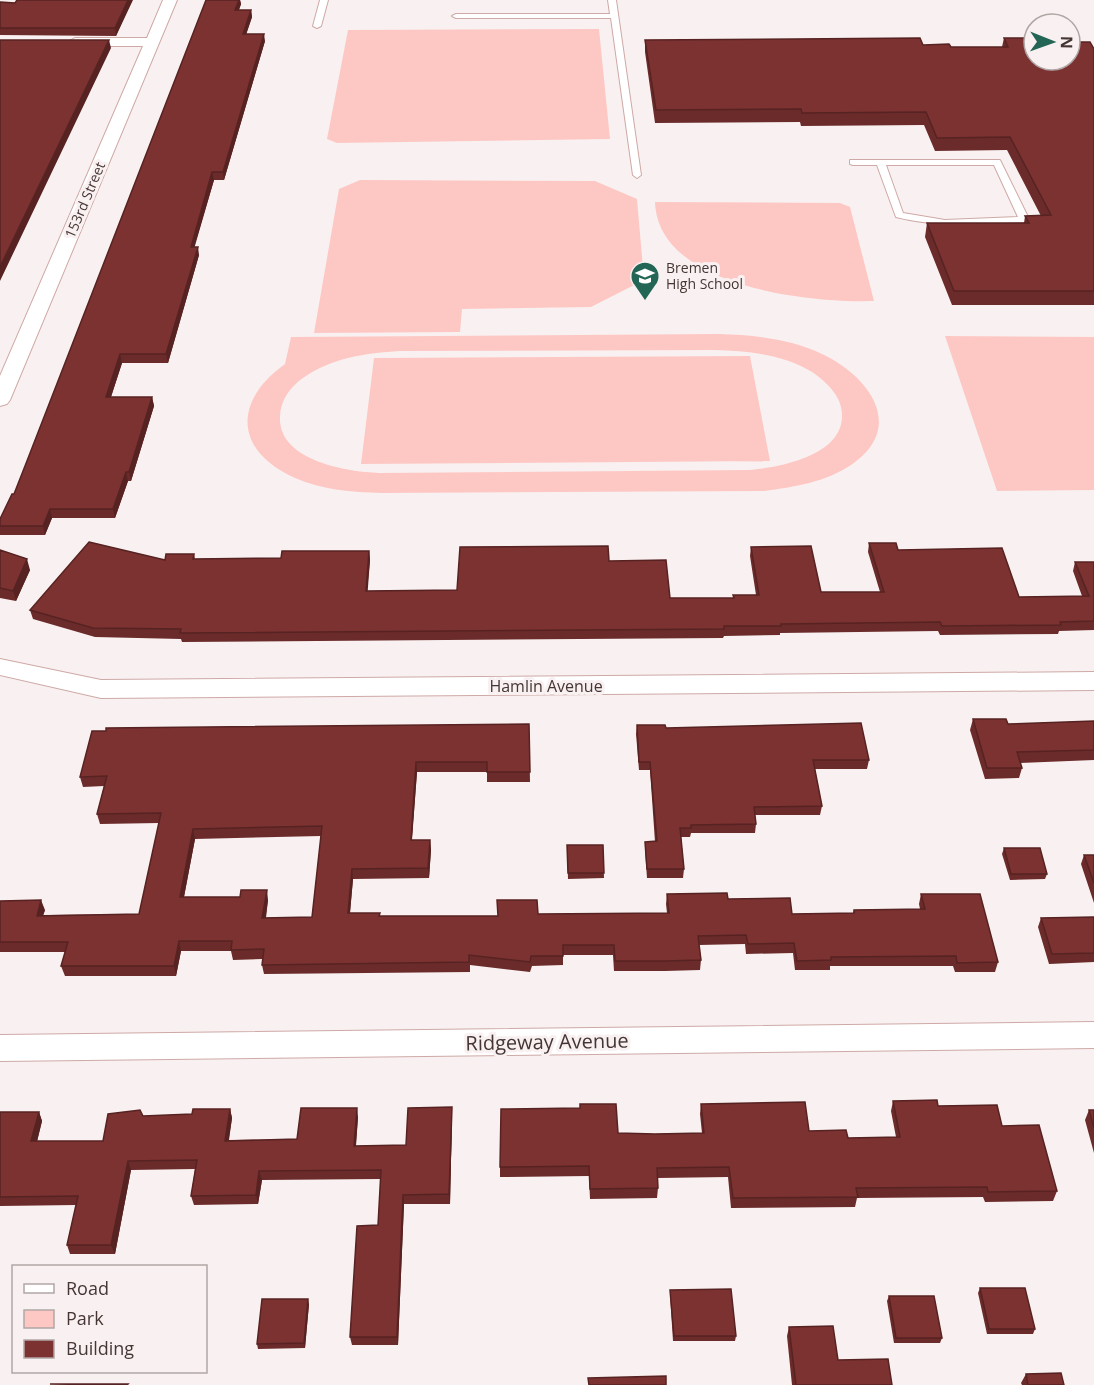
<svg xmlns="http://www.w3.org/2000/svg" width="1094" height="1385" font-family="'Open Sans',sans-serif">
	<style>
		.green { fill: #fdc8c4; fill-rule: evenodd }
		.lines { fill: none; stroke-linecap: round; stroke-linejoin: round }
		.lane-casing { stroke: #cea9a6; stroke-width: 2 }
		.street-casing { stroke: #cea9a6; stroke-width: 2 }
		.lane { fill: #fff; fill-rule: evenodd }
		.street { fill: #fff; fill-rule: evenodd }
		.wall { fill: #6b2b2a; fill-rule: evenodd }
		.shaded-wall { fill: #572322 }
		.building { fill: #7c3231; stroke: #572322; stroke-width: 1.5; fill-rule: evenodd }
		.labels { text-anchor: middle; stroke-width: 6; stroke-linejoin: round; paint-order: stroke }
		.far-street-label { font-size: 14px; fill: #453635; stroke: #f9f1f1 }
		.far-poi-label { font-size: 14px; fill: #453635; stroke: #f9f1f1; text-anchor: start }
		.street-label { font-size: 16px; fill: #453635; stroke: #f9f1f1 }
		.near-street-label { font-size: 20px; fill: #453635; stroke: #f9f1f1 }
	</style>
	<rect width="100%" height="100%" fill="#f9f1f1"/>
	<path class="green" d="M599,29l11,110 -273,4 -10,-4 21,-109z
		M360,180l235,1 42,18 7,81 -53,27 -129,2 -2,23 -146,1 25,-144z
		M655,202l185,1 10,4 24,94c-63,2 -216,-13 -219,-99z
		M719,334c35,1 72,5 103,20 47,22 85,73 29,111 -25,17 -57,22 -87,26l-383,2c-29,-1 -59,-3 -86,-15 -61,-27 -62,-77 -10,-114l6,-27zM714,350c33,1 69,4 98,22 12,8 26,21 29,35 10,47 -59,60 -92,63l-370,3c-31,-1 -101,-12 -99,-56 0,-16 10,-30 23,-39 28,-20 63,-25 97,-27z
		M945,336l149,1v153l-97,1z
		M750,356l20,105 -409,3 13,-106z"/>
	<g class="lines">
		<g class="lane-casing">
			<path id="lane" d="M320,0h8l-7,26 -4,2 -4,-2z
				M608,0h8l25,175 -4,3 -4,-3 -22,-157h-155l-4,-2 4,-2h154z
				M850,160h150l29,59 -5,3c-44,2 -85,6 -128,-5l-19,-52h-24l-3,-1zM886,165h108l24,52 -73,3 -42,-7z"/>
		</g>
		<g class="street-casing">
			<path id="street" d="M163,0h14l-167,400 -3,4 -7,2v-30l143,-330h-68l-7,-4 7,-4h72z
				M0,659l101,21 993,-8v18l-993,8 -101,-23z
				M1094,1022v26l-1094,13v-26z"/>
		</g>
		<use href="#lane" class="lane"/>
		<use href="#street" class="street"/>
	</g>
	<path class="wall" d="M132,0l-16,36 -116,-1v-33l15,1z
		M239,0h1l1,4 -2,6h12l1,7 -6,17 19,7 -41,139h-10l-20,67 5,8 -31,108h-46l-11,34h41l2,9 -23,75h-3l-13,37h-63l-7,17h-45v-16l14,-25z
		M1004,38l90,11v256h-142l-27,-68 2,-14h97l1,-7h16l-34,-66 -72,1 -11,-26 -123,1 -1,-4 -145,1 -10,-71v-12l278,5 28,2h51z
		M869,543l29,7 121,47 63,-1 -9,-25 2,-9h19v68l-35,1 -1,3 -118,1 -2,-4 -158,2v2l-56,1 -1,2 -541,4 -1,-3 -86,-2 -62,-18 -3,-9 135,-50 29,-6 1,5 86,-1 88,-7 1,9 -3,31 90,-1 152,-29 61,37h63v-3h23l-6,-39 1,-9 70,45h59l-12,-40z
		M0,550l30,20 -14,31 -16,-3z
		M973,719l35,5 86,-3v39l-74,3 2,5 -3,10 -34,1 -15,-49z
		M529,724l1,58h-43v-10h-70l-5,68h18l1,10 -2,28 -76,1 -3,34h30v3h118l40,-2 129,-1 -1,-9 1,-10 61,5 64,15 61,-1 1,-3 66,-1 -1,-5 2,-10 77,68 -3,10h-40l-2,-6h-123v4h-35l-2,-17 -47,1 -1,-10 -46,1 2,15 -1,10 -35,1h-51l-1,-16h-50v10l-31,1 -2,6 -60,-7v7l-206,2 -2,-9v-6l-29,1 -2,-9h-50l-5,25h-111l-4,-10 4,-14h-65v-51l45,9 -2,5 96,-1 20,-91 -59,1 -3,-10 7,-28 -21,1 -3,-10zM321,836l-9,81 -46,1 2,-18 -84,-3 11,-58z
		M637,725l29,3 203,32 -2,9h-52l7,37 -2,9h-65l1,9 -1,9h-64l-1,4h-9l3,32 -1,9h-36l-2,-28v-8h10l-5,-72h-11l-3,-36z
		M567,845h36l1,33 -36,1z
		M1004,848l43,26 -2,5 -35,1 -8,-26z
		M1084,855h10v48l-13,-39z
		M1094,917v45l-45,2 -11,-37 3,-9z
		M893,1101l45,5 64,20 55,65 -4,10 -68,1 -2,-5 -126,1 -2,9 -124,1 -3,-31 -70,1v10l-1,10 -67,1 -1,-23 -89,1v-10l118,-34 37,1 47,-1 -2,-19 1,-10 108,27 39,7 48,-1 -5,-26z
		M230,1109l2,9 -3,22 68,-1 61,-22 -2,29 50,-1 46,-28 -2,87h-46l-6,141h-46l-2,-8 28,-112 3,-46 -119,1 -4,24 -64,1 -3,-9 4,-27 -64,1 -16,84h-45l-3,-9 9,-40 -76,1v-94h39l3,9 -5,20h66l40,-25 49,-2z
		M1089,1110h5v43l-9,-33z
		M980,1288l55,41 -2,5h-46l-9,-41z
		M670,1290l66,46 -1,5h-62l-3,-46z
		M889,1296l53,42 -2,5h-46l-7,-42z
		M309,1304l-4,44 -47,1 -1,-5z
		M789,1327l49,33 54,25h-100l-5,-49z
		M1026,1374l38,11h-42l-1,-2z"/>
	<path class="shaded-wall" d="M128,0h5l-17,36 -1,-8z
		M239,0h1l1,4 -5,13 -1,-7z
		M251,10l1,7 -8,24 -1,-7z
		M264,34l1,7 -41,139 -1,-8z
		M109,40l2,8 -111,233v-14z
		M212,172l2,8 -22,76 -1,-9z
		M198,247l1,8 -31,108 -2,-9z
		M120,354l2,9 -14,43 -2,-9z
		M152,397l2,9 -23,75 -2,-9z
		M126,472l2,9 -13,37 -2,-9z
		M50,509l2,9 -7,17 -2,-9z
		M369,551l1,9 -3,40 -1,-9z
		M27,559l3,11 -14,31 -3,-10z
		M416,762l1,10 -6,78v-10z
		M193,829l2,10 -13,68 -2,-10z
		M430,840l1,10 -2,28 -1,-10z
		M352,869l1,10 -4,44 -1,-10z
		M267,890l1,10 -4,28 -2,-10z
		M41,900l4,10 -5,15 -3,-9z
		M179,941l2,10 -5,25 -2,-10z
		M452,1107v10l-2,87 -1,-10z
		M357,1108l1,9 -3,38 -1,-9z
		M230,1109l2,9 -5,32 -2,-9z
		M39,1112l3,9 -7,29 -4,-9z
		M128,1161l3,9 -16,84 -4,-9z
		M259,1171l3,9 -4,24 -2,-9z
		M403,1195l1,9 -6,141 -1,-8z
		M308,1299l1,5 -4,44 -1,-5z"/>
	<path class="building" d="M17,0h111l-13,28h-115v-26l15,1z
		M206,0h33l-4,10h16l-8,24h21l-41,138h-11l-21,75h7l-32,107h-46l-14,43h46l-23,75h-3l-13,37h-63l-7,17h-43v-7l12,-25h2l11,-28z
		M920,38l3,7 26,-1 2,3h57l-4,-9h30v22h36v-18h20l4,7v242h-140l-27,-68h102l-4,-7 26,-1 -41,-78 -73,1 -11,-26 -124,1 -1,-4 -145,1 -11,-70z
		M0,40h109l-109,227z
		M89,542l76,18 1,-6h28l-1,5 88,-1 1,-7h87l-3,40 91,-1 3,-43 148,-1 1,15 57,-1 4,38h64l-1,-3h26l-8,-48 60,-1 10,46h63l-15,-49h27l2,7 104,-2 17,49 70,-1 -14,-34h19v59l-34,1 1,3 -119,1 -2,-4 -159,2v2h-57v3l-544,4 1,-4 -88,-1 -63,-18z
		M0,550l27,9 -14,32 -13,-3z
		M973,719h33l2,5 86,-3v29l-77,2 5,16h-35z
		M861,723l8,37h-56l9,46 -68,1 2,17 -65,1v3h-11l4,41h-37l-2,-27 12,-1 -7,-79h-11l-2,-37h28l1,3z
		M529,724l1,48h-43v-10h-71l-5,78h19l-2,28 -76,1 -4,44h32l-1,3h119l-1,-16h40l1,14 131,-1 -2,-19 60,-1 1,6 62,-1 2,16 62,-1v-3l71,-1 -4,-15h59l18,68 -41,1 -1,-7 -125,1v3l-34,1 -3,-18 -46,1 -2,-9 -48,1 3,24 -35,1h-51l-1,-16h-51v11h-32l-1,6 -61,-7v7l-207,3 2,-16 -33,1 1,-9h-53l-5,25h-113l7,-24h-68v-41l41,-1 -4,16 102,-2 22,-101 -64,1 10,-38 -27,1 12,-46h14v-3zM322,826l-10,91 -50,1 5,-28h-26l-1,7h-60l13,-68z
		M567,845h36l1,28h-36z
		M1004,848h36l7,26h-36z
		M1084,855h10v28z
		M1094,917v36l-42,1 -11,-36z
		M937,1100l1,6 59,-1 5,21 37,-1 18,66 -69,1 -1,-5 -131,1 2,9 -125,1 -4,-31 -72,1 1,20 -68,1 -1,-23 -89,1 1,-58 79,-1v-4h36l2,29 37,1 49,-1 -3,-29 104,-2 4,29 37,-1 2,8 52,-1 -7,-36z
		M452,1107l-3,87 -46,1 -6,142h-47l7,-111 21,-1 3,-55 -122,1 -3,24 -65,1 6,-36 -69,1 -17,84h-44l11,-49 -78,1v-85h39l-8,29h72l5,-27 32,-4 3,6 49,-2 1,-5h37l-5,32 72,-2 4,-31h56l-3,38 52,-1 2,-37z
		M1089,1110h5v18z
		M980,1288h45l10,41h-46z
		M731,1289l5,47h-62l-4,-46z
		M889,1296h45l8,42h-46z
		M262,1299h46l-4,44 -47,1z
		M833,1326l5,34 50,-1 4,26h-96l-7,-58z
		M1061,1373l3,12h-36l-2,-11z
		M666,1376v9h-77l-1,-7z
		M50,1384h78l-1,1z"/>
	<defs>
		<g id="school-pin" transform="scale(1.5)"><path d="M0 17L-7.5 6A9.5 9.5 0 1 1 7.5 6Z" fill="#246655" stroke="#f9f1f1"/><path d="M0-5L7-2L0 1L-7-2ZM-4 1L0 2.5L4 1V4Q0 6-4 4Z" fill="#fff"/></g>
	</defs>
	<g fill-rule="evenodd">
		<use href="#school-pin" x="645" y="276"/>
	</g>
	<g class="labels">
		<g class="far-street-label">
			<text transform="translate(85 200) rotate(-67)" y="5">153rd Street</text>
		</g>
		<g class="far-poi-label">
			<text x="666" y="273">Bremen<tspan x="666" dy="16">High School</tspan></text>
		</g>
		<g class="street-label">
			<text x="546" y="692">Hamlin Avenue</text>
		</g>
		<g class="near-street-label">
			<text transform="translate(547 1042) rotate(-1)" y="7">Ridgeway Avenue</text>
		</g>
	</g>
	<rect x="12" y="1265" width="195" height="108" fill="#f9f1f1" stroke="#b1a6a6" stroke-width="1.5"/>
	<rect x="24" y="1284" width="30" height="9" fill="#ffffff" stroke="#b1a6a6" stroke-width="1.5"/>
	<text x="66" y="1295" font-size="18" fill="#453635">Road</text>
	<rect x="24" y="1310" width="30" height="18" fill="#fdc8c4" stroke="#b1a6a6" stroke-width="1.5"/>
	<text x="66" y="1325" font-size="18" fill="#453635">Park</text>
	<rect x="24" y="1340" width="30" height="18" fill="#7c3231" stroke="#b1a6a6" stroke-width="1.5"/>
	<text x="66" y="1355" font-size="18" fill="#453635">Building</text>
	<g transform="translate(1052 42) rotate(91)"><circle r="28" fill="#f9f1f1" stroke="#b1a6a6" stroke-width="1.5"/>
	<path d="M0-4.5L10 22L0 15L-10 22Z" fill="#246655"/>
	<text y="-9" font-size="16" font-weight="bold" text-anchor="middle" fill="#453635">N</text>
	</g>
</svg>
